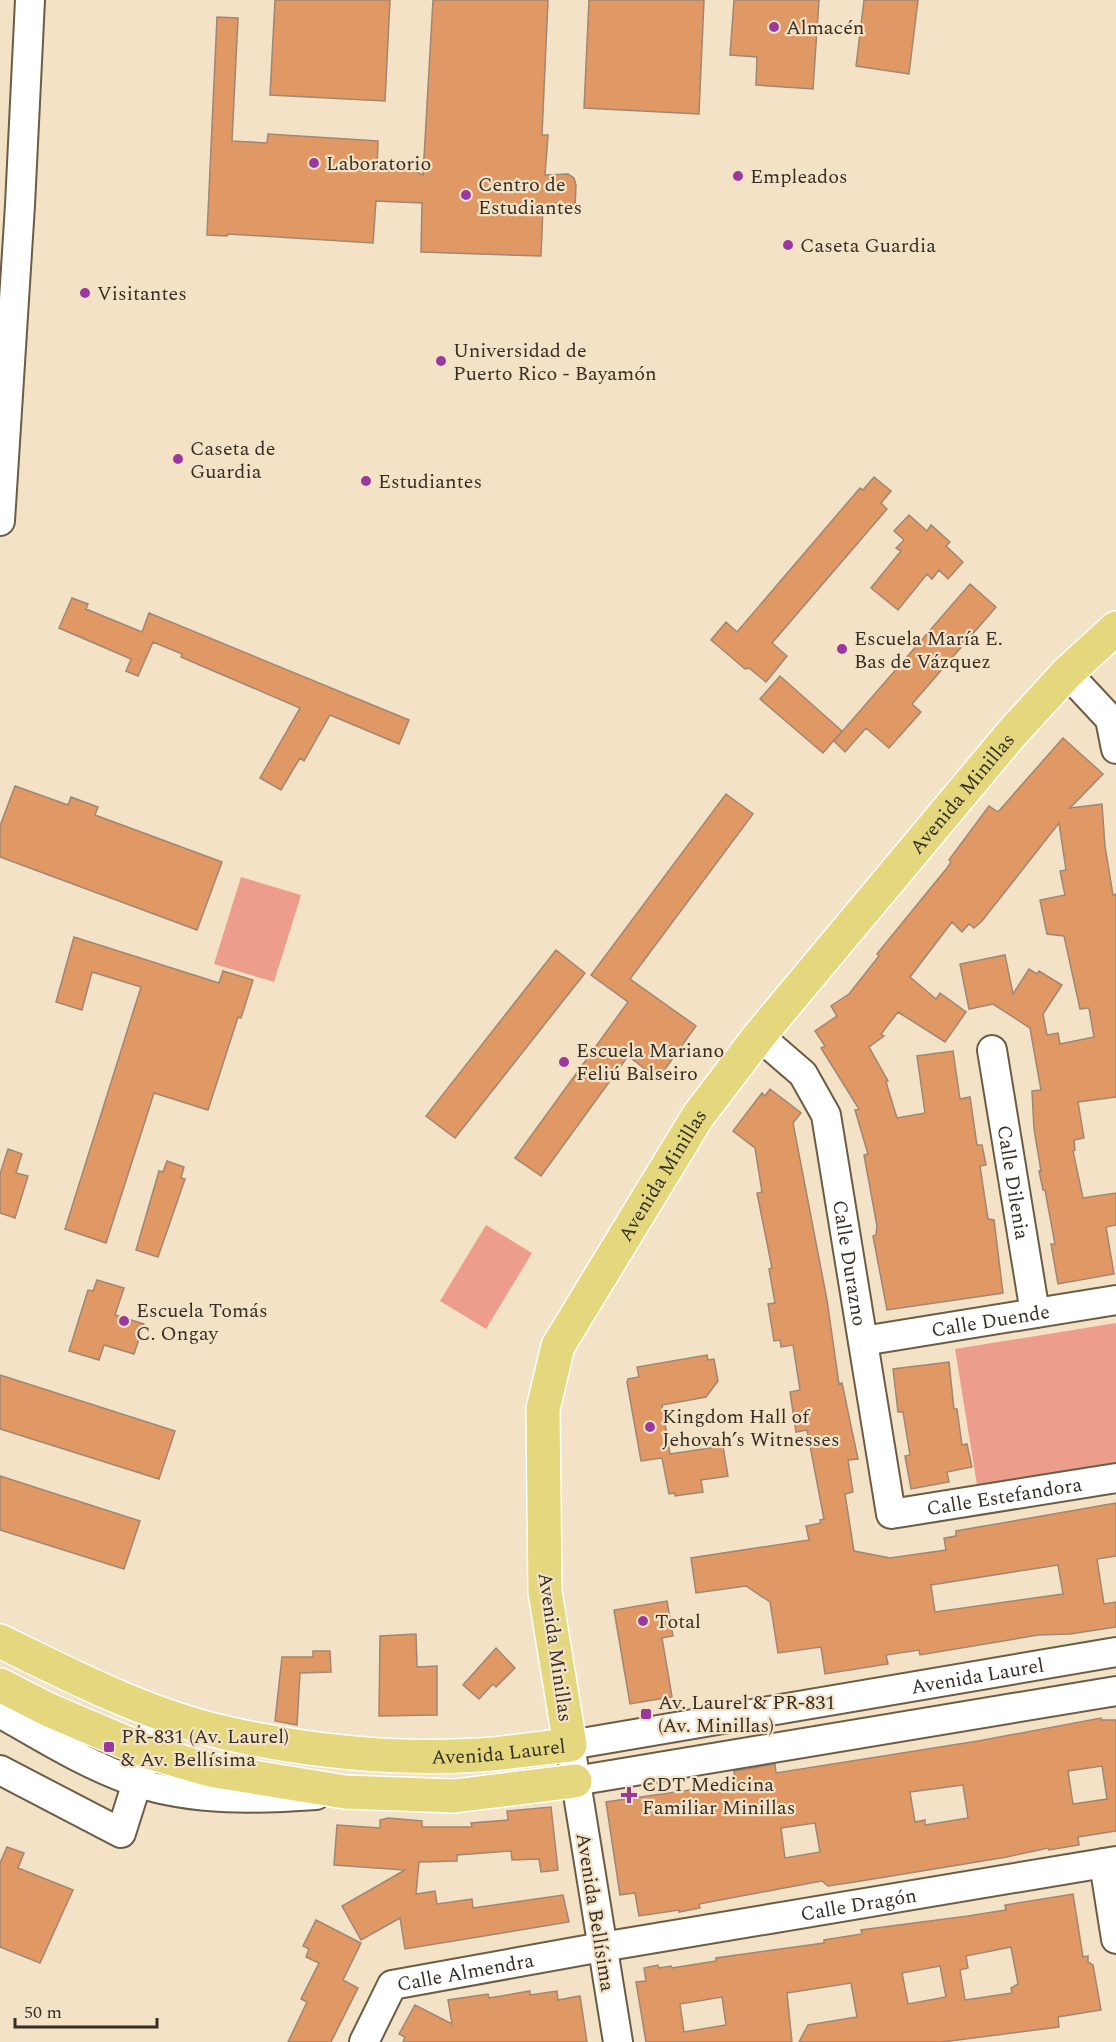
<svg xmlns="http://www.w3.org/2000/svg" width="1116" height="2042" font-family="Spectral,serif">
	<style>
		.green { fill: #ec9d8c }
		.building { fill: #e09864; stroke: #a08674; stroke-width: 1.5; fill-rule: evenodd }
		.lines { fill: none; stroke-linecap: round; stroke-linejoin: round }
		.minor-casing { stroke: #6c5c44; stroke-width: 32 }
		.major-casing { stroke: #fff; stroke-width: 36 }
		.minor { stroke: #fff; stroke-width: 28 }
		.major { stroke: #e4d77e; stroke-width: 33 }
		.poi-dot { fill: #9b389e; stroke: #f4e2c6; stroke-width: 2 }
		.labels { text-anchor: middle; stroke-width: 4.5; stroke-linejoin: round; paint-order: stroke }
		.poi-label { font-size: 20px; fill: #362f25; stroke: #f4e2c6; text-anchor: start }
		.street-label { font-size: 20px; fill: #362f25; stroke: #f4e2c6 }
	</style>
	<rect width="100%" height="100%" fill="#f4e2c6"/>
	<path class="green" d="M241,877l60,18 -27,87 -60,-18z
		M486,1225l46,28 -46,76 -46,-28z
		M1116,1323v139l-139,23 -22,-136z"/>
	<path class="building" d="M275,0h115l-5,101 -115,-6z
		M433,0h115l-6,135h6l-3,40 23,-1 6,4 2,7 -1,23 -32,-1 -2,49 -120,-4 1,-49 -46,-2 -3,42 -145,-9 -1,2 -20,-1 10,-218 21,1 -6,123 35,2 1,-9 110,7 -1,27 22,-4 24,11z
		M589,0h115l-5,114 -115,-6z
		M734,0h85l-6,89 -57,-4 1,-28 -27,-2z
		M864,0h54l-9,74 -53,-8z
		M874,477l17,14 -10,12 6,6 -115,134 15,13 -21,26 -17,-14 -4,1 -34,-29 15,-18 11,10 123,-144 3,2z
		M909,515l18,16 4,-6 19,17 -4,4 17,16 -15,17 -9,-9 -7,9 -5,-5 -29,36 -27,-22 30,-37 -5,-3 8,-8 -10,-9z
		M970,584l26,23 -84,97 9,8 -32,36 -23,-20 -21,24 -11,-11z
		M72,598l16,6 -2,5 56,23 7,-19 260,107 -10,24 -69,-29 -26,46 -4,-3 -19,32 -21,-12 40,-70 -119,-51 1,-3 -29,-12 -15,34 -12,-5 5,-12 -72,-31z
		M780,676l62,55 -19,22 -63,-54z
		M1063,738l40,36 -33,34 32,-4 3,42 8,49 3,-1v203l-38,5 6,36 -10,2 1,10 -2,1 10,47 33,-5v32l-10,2 8,47 -56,10 -7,-40h4l-10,-54h-2l-4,-19h2l-7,-42 -2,-38 9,-1 -11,-62 -37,-24 -24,5 -9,-45 45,-9 8,39 16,-25 8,5 2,-3 23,14 -19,29 4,21 11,-2 2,11 34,-7 -5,-29 -9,1 -16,-73 -17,-2 -7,-34 25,-5 -5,-24 6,-1 -7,-47 -77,98 -8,7 -5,-4 -7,8 -10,-10 -42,55 26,22 4,-6 26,19 -21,30 -47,-30 -17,22 3,2 -15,11 19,34 -2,1 11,36 28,-5 -8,-57 36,-5 7,48 10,-2 7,48h5l4,20 -6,1 8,53 6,1 9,73 -116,17 -14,-74 3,-1 1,-9 -13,-71 4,-1 -13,-44 4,-1 -38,-61 4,-2 -10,-15 22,-15 -6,-10 18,-12 30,-38 -2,-2 70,-86 4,-6 -2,-2 40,-54 9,6z
		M15,786l53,19 3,-8 27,10 -3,8 127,47 -25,68 -197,-73v-31z
		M726,794l27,20 -123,165 66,47 -38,53 -30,-23 -87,120 -26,-18 113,-156 -37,-27z
		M74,937l145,46 4,-12 30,9 -12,38 -3,-1 -30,93 -54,-17 -48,150 -41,-14 76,-242 -49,-15 -10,38 -26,-8z
		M556,950l29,23 -130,165 -29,-22z
		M770,1089l31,24 -8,10 34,177 12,84 3,-1 16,76 -10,1 5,32 -8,2 9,57 36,7 56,-8 -2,-12 12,-2v-5l160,-28v53l-19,3 7,45 12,-2v25l-46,7 -32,1 -118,20 -1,-5 -33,5 2,9 -63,10 -4,-27 -43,6 -8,-51 -24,-16 -50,7 -5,-35 118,-18 -3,-14 15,-3 -1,-3 4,-1 -17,-89 -11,2 -6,-40 10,-2 -7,-45 -12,2 -1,-7 -6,1 -6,-37 7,-1 -6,-34 3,-1 -15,-75 5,-1 -7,-44 -22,-17 29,-38 3,3zM1058,1565l5,29 -128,18 -4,-27z
		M8,1149l14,5 -6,19 12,3 -13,42 -15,-5v-39z
		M167,1161l17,6 -3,11 4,1 -27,78 -22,-7 23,-79 4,1z
		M97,1280l27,8 -9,27 29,9 -10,30 -30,-9 -5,15 -30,-9 19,-61 5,1z
		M707,1355l1,5 6,-1 4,22 -12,16 -44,8 8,49 53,-8 5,30 -27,4 2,12 -28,4v-3l-6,1 -7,-36 -21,3 -14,-79 1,-3 11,-2 -2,-10z
		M949,1362l5,47h3l5,36 5,-1 5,23 -25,5 2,10 -38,7 -6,-33 5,-1 -7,-43h-5l-5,-43z
		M0,1375l175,56 -16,48 -159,-50z
		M0,1476l140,45 -16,48 -124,-39z
		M667,1601l6,35 -11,2 10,59 -42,7 -16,-94z
		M416,1634l1,33 20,-1v49l-58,1 1,-80z
		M496,1648l19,20 -19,19 -3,-3 -14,15 -16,-14z
		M313,1651h17l1,21 -31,1 -3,52 -22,-4 7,-64h31z
		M1101,1718l1,2h14v111l-38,6 1,8 -30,5 -1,-2 -41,9 -146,24 -33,5 -6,-5 -38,7 -85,16 1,4 -21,4v-2l-40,6 -4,-23 -15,2 -14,-93 91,-13 -1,-2 39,-7 -1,-9 41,-7 1,9 202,-32zM1102,1766l5,33 -34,5 -5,-33zM963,1785l5,33 -43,7v-5l-10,2 -5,-30zM815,1823l5,29 -35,6 -4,-30z
		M551,1807l7,63 -17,2 -2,-13 -27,1 -1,-9 -54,4v6l-38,1 -3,32 19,-3 2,13 35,-5 1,9 90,-13 6,27 -164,27 -5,-31 -39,22 -19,-34 63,-36 -71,-5 3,-40 43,3v-8l8,-2 34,3v6h50l-1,-4 37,-3 -1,-9z
		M7,1847l17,6 -6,15 55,22 -33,73 -40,-16v-84z
		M1073,1894l10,63 5,-1v6l5,3 8,45 -43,7 1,10 -117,15h-143l9,-17 49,-8 -6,-34 -64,10 5,49h-146l-10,-60 10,-1 -2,-13 14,-3 1,3 12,-2 1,2 44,-7v-3l108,-15v-3l38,-6 -1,-4 107,-14 38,-6 -1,-5zM1011,1947l7,37 -7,4 1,5 -47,7 -5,-30 8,-2 -2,-12zM940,1966l6,31 -38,7 -6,-31zM722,1997l4,28 -42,7 -4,-28z
		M316,1920l45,23 -18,37 15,8 -27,54h-43l19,-40 -6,-3 18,-36 -13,-6 3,-8 -6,-3z
		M530,1991v4l27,-4 1,9 22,-4 7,46h-184l2,-5 -6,-3 16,-29 37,19 -4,-24 40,-6 1,4z"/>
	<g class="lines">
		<g class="minor-casing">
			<g id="minor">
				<path d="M0,521l20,-316 10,-205"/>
				<path d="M1067,673l43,46 6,30"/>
				<path id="s1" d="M759,1036l44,38 23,41 65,399 225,-36"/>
				<path id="s2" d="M992,1050l43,263"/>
				<path id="s3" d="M863,1341l253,-41"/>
				<path d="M0,1713c44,25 90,54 139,70 56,18 119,16 177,12"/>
				<path d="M0,1770l121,63 38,-120"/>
				<path d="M575,1781l541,-90"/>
				<path d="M1104,1863l12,76"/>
				<path id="s4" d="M364,2042l28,-57 210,-38 514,-86"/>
				<path id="s5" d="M618,2042l-48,-297 546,-93"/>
			</g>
		</g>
		<g class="major-casing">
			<g id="major">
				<path id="s6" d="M0,1641c75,37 153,77 235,94 78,17 165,25 244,20 30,-2 61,-7 91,-10l-25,-153 -2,-183 15,-63 140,-230 61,-80 253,-303 55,-60 49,-45"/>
				<path d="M0,1685l49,25 99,42 62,18 135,22 109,4 121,-15"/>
			</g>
		</g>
		<use href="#minor" class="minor"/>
		<use href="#major" class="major"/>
	</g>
	<g class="poi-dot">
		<circle cx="774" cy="27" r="6"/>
		<circle cx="314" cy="163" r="6"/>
		<circle cx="738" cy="176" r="6"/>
		<circle cx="466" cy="195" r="6"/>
		<circle cx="788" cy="245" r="6"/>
		<circle cx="85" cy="293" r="6"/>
		<circle cx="441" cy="361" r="6"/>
		<circle cx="178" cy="459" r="6"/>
		<circle cx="366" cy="481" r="6"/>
		<circle cx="842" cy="649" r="6"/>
		<circle cx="564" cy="1062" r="6"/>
		<circle cx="124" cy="1321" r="6"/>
		<circle cx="650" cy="1427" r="6"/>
		<circle cx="643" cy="1621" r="6"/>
		<rect x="640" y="1708" width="12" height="12" rx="3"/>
		<rect x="103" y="1741" width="12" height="12" rx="3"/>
		<path d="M626 1786h6v6h6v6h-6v6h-6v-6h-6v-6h6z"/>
	</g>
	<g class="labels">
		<g class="poi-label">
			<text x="786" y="34">Almacén</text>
			<text x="326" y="170">Laboratorio</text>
			<text x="750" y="183">Empleados</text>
			<text x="478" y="191">Centro de<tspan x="478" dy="23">Estudiantes</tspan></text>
			<text x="800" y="252">Caseta Guardia</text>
			<text x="97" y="300">Visitantes</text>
			<text x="453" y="357">Universidad de<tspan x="453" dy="23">Puerto Rico - Bayamón</tspan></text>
			<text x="190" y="455">Caseta de<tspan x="190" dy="23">Guardia</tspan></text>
			<text x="378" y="488">Estudiantes</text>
			<text x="854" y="645">Escuela María E.<tspan x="854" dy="23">Bas de Vázquez</tspan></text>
			<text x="576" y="1057">Escuela Mariano<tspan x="576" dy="23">Feliú Balseiro</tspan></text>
			<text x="136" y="1317">Escuela Tomás<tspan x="136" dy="23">C. Ongay</tspan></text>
			<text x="662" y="1423">Kingdom Hall of<tspan x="662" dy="23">Jehovah’s Witnesses</tspan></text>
			<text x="655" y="1628">Total</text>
			<text x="658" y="1709">Av. Laurel &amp; PR-831<tspan x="658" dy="23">(Av. Minillas)</tspan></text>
			<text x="121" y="1743">PR-831 (Av. Laurel)<tspan x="121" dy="23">&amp; Av. Bellísima</tspan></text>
			<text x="642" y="1791">CDT Medicina<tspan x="642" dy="23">Familiar Minillas</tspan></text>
		</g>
		<g class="street-label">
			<text dy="7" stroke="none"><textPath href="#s6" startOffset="1680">Avenida Minillas</textPath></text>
			<text dy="7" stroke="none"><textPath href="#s6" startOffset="1194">Avenida Minillas</textPath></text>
			<text dy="7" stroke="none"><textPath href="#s2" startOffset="134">Calle Dilenia</textPath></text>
			<text dy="7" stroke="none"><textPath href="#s1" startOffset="255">Calle Durazno</textPath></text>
			<text dy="7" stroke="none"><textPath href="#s3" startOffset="129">Calle Duende</textPath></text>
			<text dy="7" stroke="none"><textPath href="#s1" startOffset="624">Calle Estefandora</textPath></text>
			<text transform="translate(556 1647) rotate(82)" y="7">Avenida Minillas</text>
			<text dy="7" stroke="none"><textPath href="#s5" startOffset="714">Avenida Laurel</textPath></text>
			<text dy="7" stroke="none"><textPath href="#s6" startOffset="519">Avenida Laurel</textPath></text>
			<text dy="7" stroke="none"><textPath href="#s4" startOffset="537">Calle Dragón</textPath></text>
			<text transform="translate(596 1912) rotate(81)" y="7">Avenida Bellísima</text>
			<text dy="7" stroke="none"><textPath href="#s4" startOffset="138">Calle Almendra</textPath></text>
		</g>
	</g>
	<path d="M15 2018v9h142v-9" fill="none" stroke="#362f25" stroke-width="3"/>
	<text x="24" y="2018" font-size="18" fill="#362f25" stroke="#f4e2c6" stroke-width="4.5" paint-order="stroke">50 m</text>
</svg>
